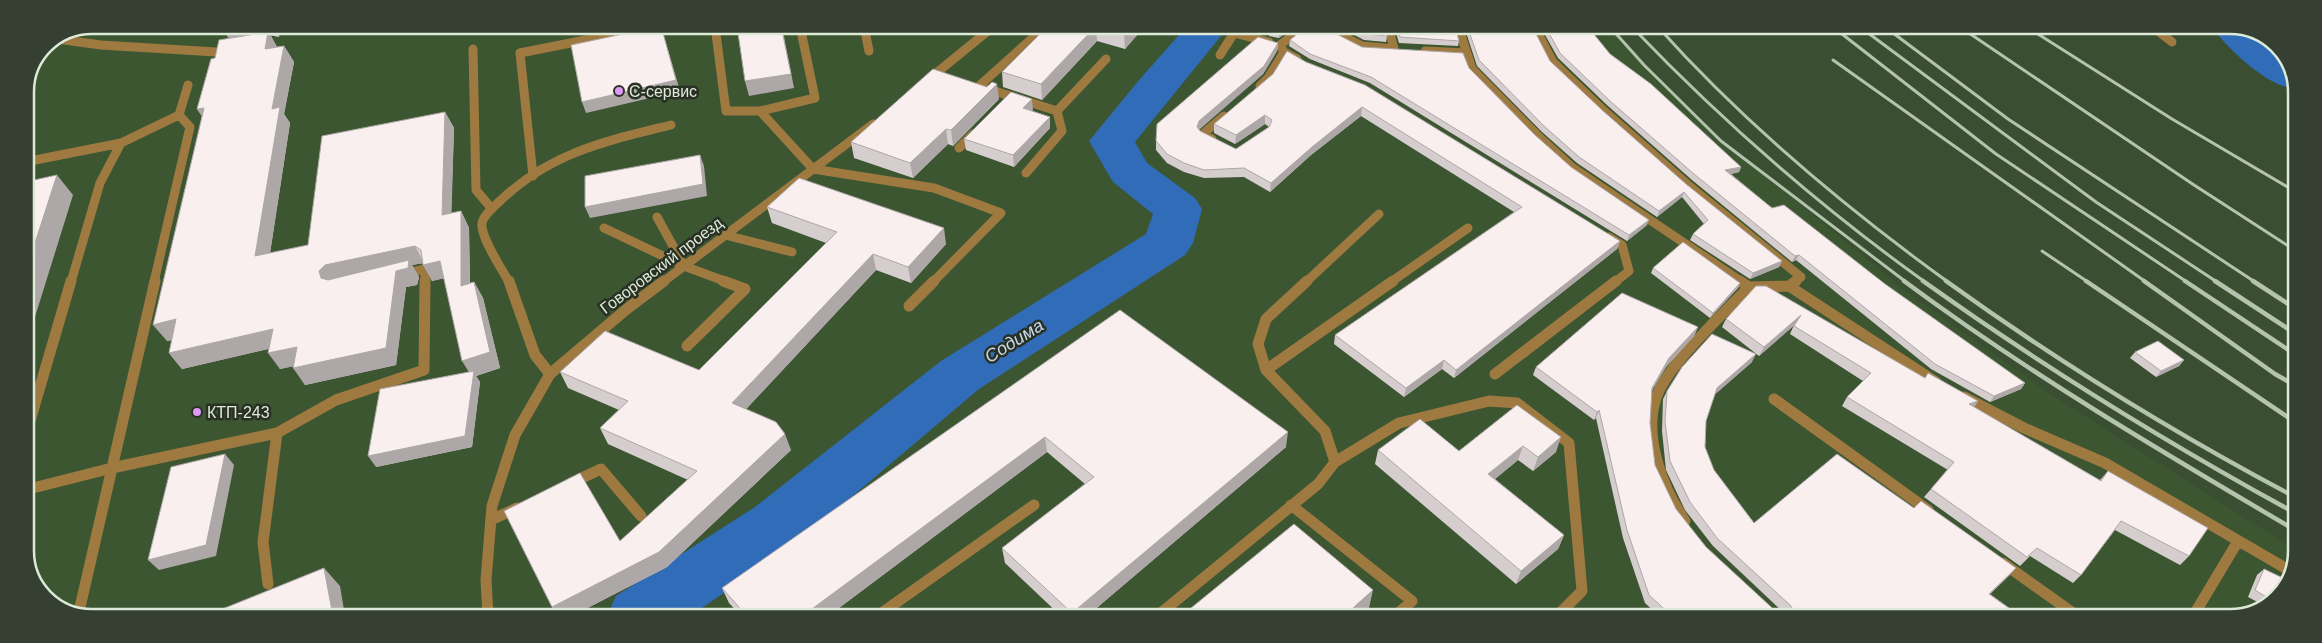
<svg xmlns="http://www.w3.org/2000/svg" width="2322" height="643" font-family="Helvetica,sans-serif">
	<style>
		.built { fill: #3d5632 }
		.lines { fill: none; stroke-linecap: round; stroke-linejoin: round }
		.river { fill: #316cb9; fill-rule: evenodd }
		.lane-far1 { stroke: #9f7a40; stroke-width: 9 }
		.lane { stroke: #9f7a40; stroke-width: 11 }
		.street-far1 { stroke: #9f7a40; stroke-width: 9 }
		.street { stroke: #9f7a40; stroke-width: 11 }
		.rail-far1 { stroke: #b4c3ae; stroke-width: 3 }
		.rail { stroke: #b4c3ae; stroke-width: 4.5 }
		.wall { fill: #d6cece }
		.shaded-wall { fill: #aea7a7 }
		.building { fill: #f9efef; stroke: #aea7a7 }
		.poi-dot { fill: #dc99f5; stroke: #283124; stroke-width: 2 }
		.labels { text-anchor: middle; stroke-width: 5; stroke-linejoin: round; paint-order: stroke }
		.poi-label { font-size: 16px; fill: #ddead8; stroke: #283124; text-anchor: start }
		.street-label { font-size: 16px; fill: #ddead8; stroke: #283124 }
		.water-label { font-size: 18px; font-style: italic; fill: #c8d7ec; stroke: #283124 }
		.rim { fill: none; stroke: #ddead8; stroke-width: 2.5 }
	</style>
	<rect width="100%" height="100%" fill="#3a4e31"/>
	<path class="built" d="M91,25l1516,2 53,57 63,57 185,152 139,99 248,158v19l-24,35 -40,14 -2157,-2 -33,-21 -16,-39v-465l20,-47z"/>
	<g class="lines">
		<path class="river" d="M1187,26h42l-94,116 12,21 48,35 7,11 -9,34 -8,12 -206,134 -182,154 -107,73h-83l9,-20 139,-89 186,-146 205,-127 7,-20 -40,-32 -24,-41 51,-62z
			M2212,27h36l32,20 17,40c-24,6 -72,-41 -85,-60z"/>
		<path class="lane-far1" d="M715,26l11,85h34l55,-13 -15,-72
			M864,26l5,25
			M1046,26l-67,60 78,25 49,-52
			M1323,26l39,20 32,3 -6,-23
			M1458,26l14,43 66,67 35,32 169,114
			M1534,26l19,36 51,49 84,74 113,92 -7,5
			M2153,27l19,15
			M1234,33l35,9
			M57,39l44,6 115,7 12,-2
			M473,49l3,141 16,19
			M1425,51l41,2
			M1220,55l14,-22v-7
			M1297,59l-13,-7 -4,-7 25,-19
			M1260,86l8,-8 16,-26
			M760,111l53,58 121,19 67,25 -68,69
			M1212,139l-9,-5 21,-18
			M959,148l14,-14
			M25,162l96,-19 58,-28 9,-30
			M1026,173l36,-42 -5,-20
			M533,176l-13,-123 131,-26
			M657,217l27,49
			M604,228l80,38 43,16
			M725,235l67,17
			M1609,237l13,8 7,26 -14,11
			M403,274l22,-5v13
			M71,282l29,-99 21,-40
			M154,282l36,-155 -11,-12
			M509,282c-7,-13 -29,-45 -27,-59 2,-9 13,-17 19,-23 51,-48 105,-59 170,-75
			M1306,282l73,-68
			M1391,282l77,-54"/>
		<path class="lane" d="M509,281l26,74 15,19
			M1740,281l9,6
			M1789,286l7,-5
			M909,306l25,-25
			M687,346l58,-57 -22,-8
			M1266,370l127,-89
			M1495,374l121,-93
			M1964,397l60,31 81,35 187,109
			M1774,399l154,111
			M277,433l59,-33 88,-30 1,-89
			M25,438l46,-157
			M1335,462l64,-39 90,-22 28,2 52,40 13,148 -26,26
			M571,483l30,-14 40,47
			M25,490l87,-22 165,-35 -14,109 5,42
			M1291,505l121,96 -18,16
			M491,520l26,-12
			M1685,521c-22,-33 -42,-83 -29,-123 11,-33 68,-85 93,-111l40,-1 147,96
			M2003,563l77,55
			M78,616l77,-335
			M876,617l158,-112
			M1156,617l162,-133 17,-22 -10,-31 -59,-61 -8,-26 8,-25 41,-38
			M2192,618l46,-77"/>
		<path class="street-far1" d="M929,79l65,-53
			M663,282l210,-158"/>
		<path class="street" d="M488,616l-2,-36 6,-74 23,-71 35,-61 78,-66 36,-27"/>
		<path class="rail-far1" d="M1610,27l34,38 77,76 185,141
			M1632,27c90,94 187,179 293,255
			M1658,27c87,97 185,179 290,255
			M1833,27l163,127 191,128
			M1860,27l236,175 121,80
			M1885,27l123,92 247,163
			M1960,27l234,158 102,66
			M2027,27l145,92 124,73
			M1833,60l313,222
			M2042,251l46,31"/>
		<path class="rail" d="M1904,281c124,92 258,171 391,249
			M1923,281c119,85 244,162 372,232
			M1946,281c111,80 228,152 349,216
			M2086,281l209,141
			M2144,281l131,93 21,12
			M2185,281l111,74
			M2215,281l81,53
			M2253,281l43,28"/>
	</g>
	<path class="wall" d="M224,25h57l-2,12 -5,-1h-3l6,11 7,-1 10,16 -10,52 6,9 -20,130 38,-8 137,-133 9,16 -3,85 10,-2 8,17 1,55 4,-1 9,16 17,70 -24,8 4,6 -8,65 -96,20 93,-95 -25,-94 -12,3 -9,-18 -11,2 7,12 -2,8 -11,2 -10,78 -91,20 -12,-19 -13,3 -12,-20 -86,20 -13,-16 3,-13 -5,1 35,-225 -5,-7 18,-51 14,-19z
		M1048,26h97l-20,23 -28,-8 -55,59 -39,-13 -1,-15z
		M1244,26h50l-15,12 -10,-2v-3z
		M1337,26h47l3,10 -1,6 -22,-2z
		M1394,26h61l4,15 -1,5 -59,-3z
		M1464,26h68l18,35 52,49 84,74 96,77 -3,6 -29,12 -60,-39 3,-6 11,-10 -22,-27 -25,20 -80,-54 -35,-31 -65,-66z
		M1540,26l48,1 22,27 131,113 -2,5 -8,2 41,34 113,76 140,99 -4,6 -31,13 -59,-33 -135,-109 -4,2 -100,-82 -84,-74 -50,-48z
		M1290,40l72,7 107,21 66,67 36,32 76,58 -20,16 -257,-158 -60,-24 -21,-13z
		M1278,43l-1,8 -14,23 -64,55 1,2 36,18 33,-22 -4,-3 -30,20 -21,-11v-9l92,-62 314,179 -3,8 -163,129 -12,-9 -38,28 -70,-53 1,-9 179,-123 -153,-96 -50,39 -41,37 -26,-15 -40,1 -20,-6 -17,-9 -11,-13v-9z
		M999,99l-46,47 -5,-2 -35,34 -59,-20 -3,-16z
		M1033,110l-1,1 18,17 -36,39 -48,-17 -2,-11z
		M767,207l179,37 -35,39 -35,-13 -130,139 45,41 -124,117 -95,49h-14l-6,-9 68,-66 68,-61 -80,-36 -8,-16 19,-18 -51,-22 -8,-16 139,-2 127,-127 -54,-20z
		M1653,268l87,15 -2,5 -28,30 -59,-45z
		M1756,286l169,92 53,23 -4,6 126,73 8,-9 81,85 -9,9 -65,-35 -34,45 -8,8 -43,-27 -10,10 -96,-69 7,-8 17,-19 -106,-64 5,-9 16,-16 -73,-47 4,-9 -35,31 -37,-29 4,-8z
		M1120,310l166,137 -200,170h-24l-57,-54 -3,-15 83,-64 -38,-32 -220,165 -86,-1 -12,-13 -7,-15z
		M1698,327l-4,9 -28,31 -14,23 -2,33 5,42 21,44 30,38 76,70 4,-1 -2,-3 -71,-67 -28,-36 -19,-40 -4,-39 1,-32 4,-8 85,-29 -38,33 -8,26 -1,26 9,23 40,53 160,-15 102,60 -26,26 33,24 -363,-1 -15,-14 -22,-65 -27,-120 -2,2 -61,-45 3,-8z
		M2135,352l49,8 -5,6 -23,11 -26,-19z
		M1517,405l39,47 -23,19 -15,-11 -23,19 69,56 -6,14 -42,35 -141,-120 3,-14 81,1z
		M2264,569l23,11 -16,24 -6,2 -17,-9 9,-22z"/>
	<path class="shaded-wall" d="M145,25h69l-51,10 -4,-6 -10,2z
		M251,25h17l6,11h-3l6,12 -3,17 -42,-22 -9,-13z
		M272,25h9l-2,12z
		M661,26l19,65 -94,22 -4,-11z
		M781,26h1l12,62 -45,8 -4,-15z
		M1096,26l1,15 -55,59 -1,-16z
		M1132,26h13l-20,23 -1,-15z
		M1287,26h7l-15,12v-5z
		M1278,43l-1,8 -14,23 -64,56 -2,-3 2,-6z
		M284,46l10,16 -10,52 6,9 -23,150 -12,-17 17,-147z
		M997,84l2,15 -46,47 -2,-16z
		M1032,99l1,11 -9,9 -1,-11z
		M1362,107l-1,9 -50,39 -41,37 1,-9 41,-36z
		M204,108l4,17 -11,-16z
		M445,112l9,16 -3,104 -9,-17z
		M1265,115v9l-30,20 1,-9z
		M1050,117v11l-36,39 -1,-12z
		M946,129l2,15 -35,34 -3,-15z
		M700,155l4,11 3,30 -117,22 -5,-11z
		M1741,167l-2,5 -16,4 2,-6z
		M57,175l16,20 -48,154v-75z
		M1684,192l-2,5 -25,20 2,-6z
		M461,211l8,17 1,74 -9,-16z
		M1649,220l-2,5 -20,16 2,-6z
		M944,228l2,16 -35,39 -3,-16z
		M1620,241l-3,8 -163,129 2,-8z
		M415,246l9,17 -12,2 7,12 -2,8 -11,2 -10,78 -91,20 -12,-17 42,-86 -14,-4 -2,-7 6,-6z
		M873,254l3,16 -138,148 -6,-15z
		M1799,255l-3,5 -4,2 3,-6z
		M440,261l9,16 -17,4 -9,-16z
		M1782,261l-3,6 -29,12 3,-6z
		M474,282l9,16 17,70 -24,8 4,6 -8,65 -96,20 -8,-11 104,-79 -10,-16z
		M1740,283l-2,5 -28,30 3,-5z
		M1801,315l-5,9 -37,32 5,-9z
		M176,319l13,17 -22,5 -14,-16z
		M1698,327l-4,9 -28,31 -17,29 3,-8 17,-30z
		M273,329l12,16 -103,24 -13,-16z
		M297,347l12,16 -29,6 -12,-16z
		M1756,354l-4,8 -40,35 5,-9z
		M1444,360l-2,9 -38,28 2,-9z
		M2184,360l-5,6 -23,11 5,-6z
		M2025,383l-4,6 -31,13 4,-6z
		M1978,401l-6,8 -3,-5z
		M1599,410l-3,8 -2,2 3,-8z
		M1288,432l-2,15 -200,170h-13l-1,-4z
		M785,434l6,16 -124,117 -95,49h-14l-6,-9z
		M1045,437l2,15 -220,165h-26z
		M1561,437l-5,15 -23,19 5,-14z
		M1523,446l-5,14 -34,28 4,-14z
		M225,454l9,11 -18,91 -57,14 -11,-10z
		M1564,535l-6,14 -42,35 5,-13z
		M324,568l16,18 5,30h-12z
		M2016,568l-7,8 -27,26 7,-8z
		M1373,590l-4,18 -10,9h-16z"/>
	<path class="building" d="M224,25h27l-28,5z
		M661,26l15,54 -94,22 -11,-57z
		M737,26h44l10,48 -46,7z
		M1048,26h84l-8,8 -28,-8 -55,58 -39,-12z
		M1265,26h22l-8,7 -10,-3 3,-2z
		M1307,26h14l41,21 101,6 6,15 66,67 36,32 78,53 -20,15 -258,-158 -61,-23 -20,-14z
		M1349,26h35l3,10 -22,-2z
		M1397,26h58l4,15 -59,-4z
		M1467,26h65l18,35 52,49 84,74 96,77 -29,12 -60,-39 15,-14 -24,-28 -25,19 -80,-54 -35,-31 -65,-66z
		M1545,26l43,1 22,27 41,30 90,83 -16,3 47,38 12,-3 101,79 140,99 -31,13 -59,-32 -136,-109 -4,1 -101,-82 -84,-73 -50,-48z
		M268,32l-3,17 19,-3 -12,63 8,-2 -25,149 53,-11 14,-109 123,-24 -3,103 19,-4v75l13,-4 16,70 -28,9 -22,-100 -17,4 -2,-15 -6,-4 -90,19 -6,6 2,7 7,2 81,-20 -1,8 -12,3 -10,77 -93,20 4,-21 -29,6 5,-24 -104,24 7,-34 -23,6 51,-217 -7,1 14,-50 4,-1 4,-18z
		M1258,37l20,6 -14,23 -65,55 -2,6 3,4 36,18 33,-22 3,-7 -7,-5 -29,20 -22,-11 59,-50 14,-23 19,11 59,23 255,156 -164,129 -12,-10 -38,28 -71,-53 187,-128 -160,-100 -50,40 -41,36 -27,-15 -40,2 -20,-7 -17,-9 -11,-13 1,-17z
		M933,69l54,18 5,-5 5,2 -46,46 -5,-1 -36,34 -59,-21z
		M1011,92l21,7 -9,9 27,9 -37,38 -49,-16z
		M700,155l3,29 -118,23v-31z
		M57,175l-32,99v-92z
		M799,178l145,50 -36,39 -35,-13 -141,149 44,19 9,12 -126,118 -107,55 -48,-96 76,-38 40,68 77,-70 -97,-43 28,-27 -68,-29 45,-41 94,39 138,-138 -70,-25z
		M1683,242l57,41 -27,30 -60,-45z
		M1756,286h10l159,92 3,-5 50,28 -9,3 132,77 7,-10 100,57 -19,28 -68,-35 -40,54 -44,-27 -10,9 -96,-68 23,-27 -107,-65 24,-24 -77,-47 7,-11 -37,32 -38,-28z
		M1622,293l76,34 -29,31 -17,30 -2,35 5,42 21,44 30,38 76,70 8,-2 2,-7 -2,-3 -73,-67 -27,-36 -20,-41 -5,-39 2,-31 15,-24 30,-33 44,20 -39,34 -11,33 -1,26 9,23 40,53 83,-69 77,54 7,-7 95,67 -27,26 34,24 -350,-1 -24,-22 -22,-65 -28,-120 -2,2 -61,-45z
		M1120,310l168,122 -216,181 -70,-65 92,-71 -49,-40 -244,180 -54,-1 -25,-28z
		M2158,341l26,19 -23,11 -26,-19z
		M474,371l-9,65 -97,20 12,-67z
		M1517,405l44,32 -23,20 -15,-11 -35,28 76,61 -43,36 -143,-121 42,-31 39,32z
		M225,454l-19,91 -58,15 23,-93z
		M1294,524l79,66 -30,27h-163z
		M324,568l9,48h-128z
		M2264,569l23,11 -14,21 -18,-11z"/>
	<g class="poi-dot">
		<circle cx="619" cy="91" r="5"/>
		<circle cx="197" cy="412" r="5"/>
	</g>
	<g class="labels">
		<g class="poi-label">
			<text x="629" y="97">С-сервис</text>
			<text x="207" y="418">КТП-243</text>
		</g>
		<g class="street-label">
			<text transform="translate(661 265) rotate(-37)" y="6">Говоровский проезд</text>
		</g>
		<g class="water-label">
			<text transform="translate(1014 341) rotate(-32)" y="6">Содима</text>
		</g>
	</g>
	<path d="M0 0H2322V643H0ZM92 34H2230A58 58 0 0 1 2288 92V551A58 58 0 0 1 2230 609H92A58 58 0 0 1 34 551V92A58 58 0 0 1 92 34Z" fill="#364032" fill-rule="evenodd"/>
	<path class="rim" d="M92 34H2230A58 58 0 0 1 2288 92V551A58 58 0 0 1 2230 609H92A58 58 0 0 1 34 551V92A58 58 0 0 1 92 34Z"/>
</svg>
